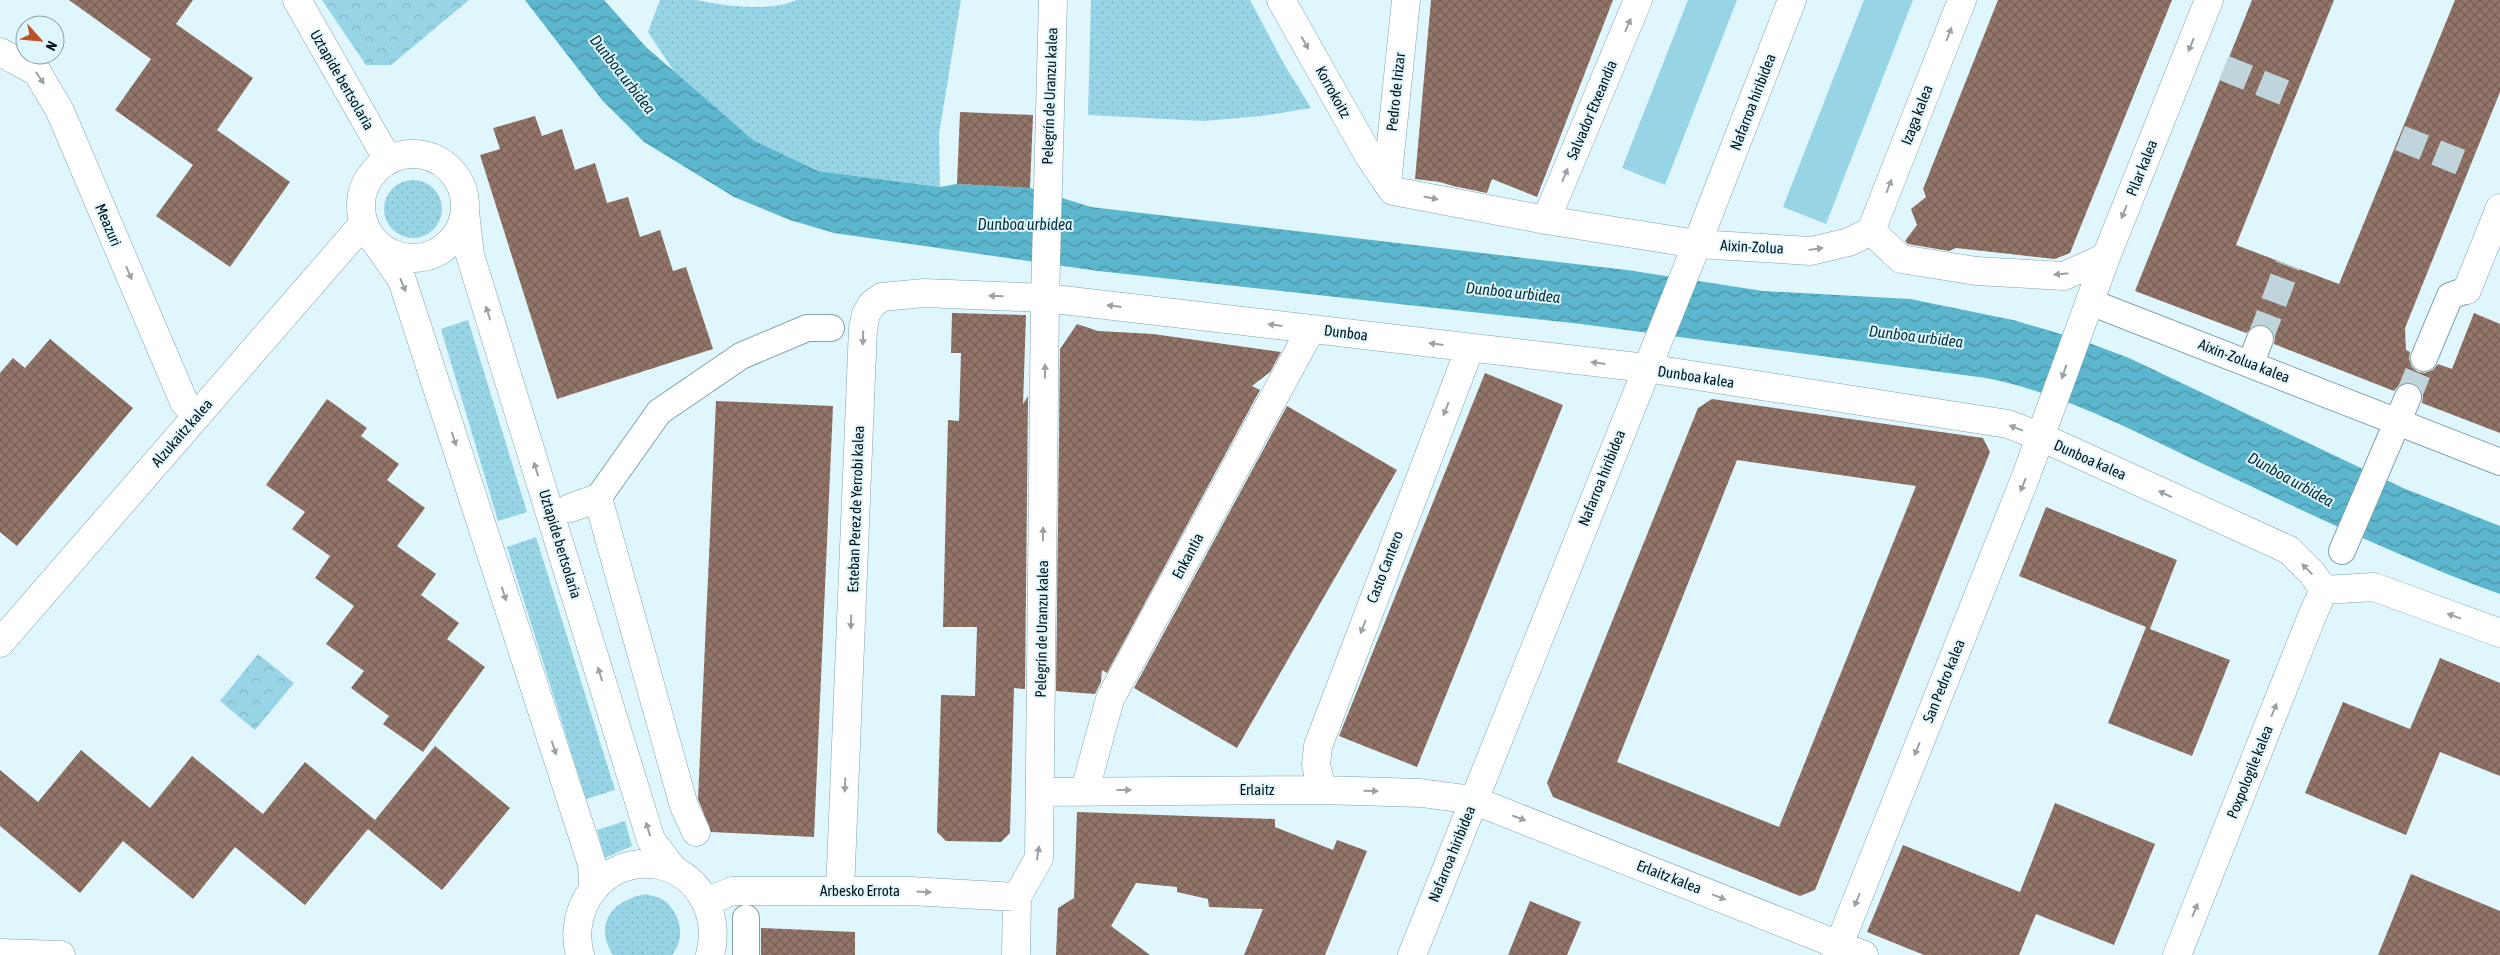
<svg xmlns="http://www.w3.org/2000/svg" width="2500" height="955" font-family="'Asap Condensed',sans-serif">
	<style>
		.grass { fill: #97d4e5 }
		.forest { fill: url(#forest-crowns) }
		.garden { fill: url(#garden-dots) }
		.water { fill: url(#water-waves) }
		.building { fill: url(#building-cross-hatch); fill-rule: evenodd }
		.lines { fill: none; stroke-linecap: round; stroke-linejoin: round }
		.pedestrian-tunnel { stroke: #bfd4db; stroke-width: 26; stroke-dasharray: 26 13; stroke-linecap: butt }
		.pedestrian-casing { stroke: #7fa2ac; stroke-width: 28 }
		.minor-casing { stroke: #7fa2ac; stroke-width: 29 }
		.tertiary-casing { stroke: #7fa2ac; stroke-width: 29 }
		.secondary-casing { stroke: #7fa2ac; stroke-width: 29 }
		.pedestrian { stroke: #fff; stroke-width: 26 }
		.minor { stroke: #fff; stroke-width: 28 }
		.tertiary { stroke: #fff; stroke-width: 28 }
		.secondary { stroke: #fff; stroke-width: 28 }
		.oneway { fill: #9ca1a3 }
		.labels { text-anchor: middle; stroke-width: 4; stroke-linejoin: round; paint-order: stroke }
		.street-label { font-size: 15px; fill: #071418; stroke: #e0f6fd }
		.water-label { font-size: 16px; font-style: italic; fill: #05323c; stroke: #e0f6fd }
	</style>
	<defs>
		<pattern id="forest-crowns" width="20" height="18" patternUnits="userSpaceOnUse" patternTransform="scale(1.25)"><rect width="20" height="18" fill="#97d4e5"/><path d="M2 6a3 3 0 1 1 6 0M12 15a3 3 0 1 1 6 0" fill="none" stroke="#81b5c4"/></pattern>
		<pattern id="garden-dots" width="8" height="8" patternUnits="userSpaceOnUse" patternTransform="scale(1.25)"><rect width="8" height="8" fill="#97d4e5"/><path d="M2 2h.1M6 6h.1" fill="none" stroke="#81b5c4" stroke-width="1.8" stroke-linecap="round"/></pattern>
		<pattern id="water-waves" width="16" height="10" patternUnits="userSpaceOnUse" patternTransform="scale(1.25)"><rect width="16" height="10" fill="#5cb6cd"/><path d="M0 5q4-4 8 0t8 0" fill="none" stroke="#4a93a5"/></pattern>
		<pattern id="building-cross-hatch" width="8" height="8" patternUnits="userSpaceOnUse" patternTransform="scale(1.25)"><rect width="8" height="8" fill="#937569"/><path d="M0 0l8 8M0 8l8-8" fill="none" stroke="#765f55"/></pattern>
	</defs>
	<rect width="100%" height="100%" fill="#e0f6fd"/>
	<path class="grass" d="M1688,0h49l-72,185 -43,-17z
		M1864,0h49l-87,224 -43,-17z"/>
	<path class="forest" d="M322,0h147l-78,65h-25z
		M258,654l36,29 -39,47 -35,-29z"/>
	<path class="garden" d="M660,0c12,0 25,0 36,0 28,6 74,12 101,0h164l-22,134 1,53 -122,-16 -65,-31 -76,-64 -29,-44z
		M1091,0h159l34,64 27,44 -49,8 -58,5 -116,-6z
		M384 209a29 29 0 1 1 58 0a29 29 0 1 1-58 0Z
		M468,320l59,192 -29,9 -57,-192z
		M536,537l79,253 -29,9 -79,-252z
		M625,821l7,25 -27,12 -8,-28z
		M646,894c6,2 14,3 19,7 16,14 21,37 7,54h-59c-20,-32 0,-55 33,-61z"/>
	<path class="water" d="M525,0h79l42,47 107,93 65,31 122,16 17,-3 73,4 61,19 536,63 136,21 147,8 103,21 68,20 48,18 274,130 97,38v68c-103,-37 -200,-85 -299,-131 -70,-33 -139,-70 -215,-85l-405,-54 -483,-53 -264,-38 -44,-13 -56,-23 -90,-55 -42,-42z"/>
	<path class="building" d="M69,0h124l-17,24 77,54 -36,52 73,52 -60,85 -74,-51 37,-51 -78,-55 36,-51z
		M1431,0h182l-76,197 -45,-18 -5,14 -34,-7 -13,-4 -25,-3z
		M1998,0h174l-102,253 -15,6 -99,-11 -7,3 -41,-7 -3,-3 12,-16 -6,-16 15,-12 -3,-8z
		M2252,0h82l-98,245 103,39 116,-284h45v92l-95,236 1,22 4,2 -1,7 3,8 6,5 7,1 8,-3 5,-6 14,5 22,-56 26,11v109l-78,-30 1,-8 -3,-7 -7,-5 -7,-1 -7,3 -5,6 -120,-47 1,-8 -4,-7 -5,-4 -9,-1 -11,9 -111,-42z
		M960,112l73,3 -3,73 -73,-4z
		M535,116l7,20 20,-7 13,41 20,-7 12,40 21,-6 12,40 20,-7 13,41 13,-4 27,82 -156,50 -77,-244 20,-6 -7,-21z
		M952,313l74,2 -3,89 5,-8 -3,293 -11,-1 -4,145 -9,9 -55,-1 -9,-9 4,-137 34,1 2,-69h-34l5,-207 11,1 2,-68h-10z
		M1077,324l21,7 55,3 128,18 -11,20 -18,14 8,4 -153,283 -5,-3 -1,12 -6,12 -39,-3 4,-342z
		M50,339l83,69 -116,138 -17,-14v-159l13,-15 12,10z
		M1485,373l78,32 -146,362 -78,-31z
		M327,399l40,29 -6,8 38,28 -12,16 38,28 -28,38 39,28 -15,21 38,28 -12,16 38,28 -62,85 -40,-28 6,-8 -38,-28 13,-17 -38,-27 28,-38 -39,-28 15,-22 -38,-27 13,-17 -39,-27z
		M1712,399l271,39 7,14 -175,438 -15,6 -247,-99 -6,-14 151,-375zM1737,460l179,26 -137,341 -162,-65z
		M716,401l117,5 -19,431 -103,-5 -13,-33z
		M1287,406l110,64 -160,278 -103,-60z
		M2046,507l131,53 -27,69 80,31 -38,96 -84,-33 38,-96 -127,-51z
		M2440,658l60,25v93l-60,-24 -34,83 -101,-42 38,-91 67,27z
		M435,746l75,62 -68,82 -74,-61 -63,76 -70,-58 -42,52 -70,-58 -43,52 -80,-67v-56l38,32 43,-52 69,58 42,-52 71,58 42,-52 70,58z
		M2055,803l100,41 -41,101 -78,-31 -17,41h-95l-57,-23 36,-87 117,47z
		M1077,812l198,7v8l58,23 4,-10 30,11 -42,104h-81l19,-46 -54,-2 -1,-8 -31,-7v-5l-41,-4 -25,43 39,29h-94l2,-47 16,-10z
		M2411,874l89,37v44h-122z
		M1530,901l51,21 -14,33h-59z
		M761,928l94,4v23h-94z"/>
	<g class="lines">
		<path class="pedestrian-tunnel" d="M2224,68l71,29
			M2400,138l70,28
			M2260,339l28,-74
			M2408,397l16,-39"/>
		<g class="pedestrian-casing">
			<path id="pedestrian" d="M2090,302l410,160
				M2424,358l26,-62 17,-6
				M2251,363l9,-24
				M598,498l61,-86 82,-56 66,-28h24
				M2342,551l66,-154
				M746,918v37"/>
		</g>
		<g class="minor-casing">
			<path id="minor" d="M1281,0l88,156 24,35 153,29 151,24 114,7 38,-9 22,-11
				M0,52l37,20 23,39 124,291 13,14
				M1387,183l19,-183
				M1546,220l92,-220
				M1871,231l30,28 75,12 88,5 42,-19
				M1871,231l91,-231
				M2467,290l33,-82
				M570,508l28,-10 86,308 12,26
				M1085,790l25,-91 201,-370
				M1322,790l-6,-25 2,-19 152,-398
				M1040,792l282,-2 99,3 52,7 391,155
				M840,891l23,-563 3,-14 6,-10 10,-7 42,-4 121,5 601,70 362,56 33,13 248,113 23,23 12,17 50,-3 126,46
				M706,902l26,-11h178l107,6
				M0,953l61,2
				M1016,955l1,-58 22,-39 6,-560 8,-298
				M1835,955l191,-479 80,-219 103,-257
				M2177,955l137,-344 10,-21"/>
		</g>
		<g class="tertiary-casing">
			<path id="tertiary" d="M297,0l91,160
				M361 206a52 52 0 1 1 104 0a52 52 0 1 1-104 0Z
				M465,212l5,43 181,585 23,30
				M377,244l25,36 190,584 1,23
				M0,643l364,-420
				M580,955c-13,-46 22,-96 73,-91 45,6 68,50 57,91"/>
		</g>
		<g class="secondary-casing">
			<path id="secondary" d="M1412,955l285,-711 95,-244"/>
		</g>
		<use href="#pedestrian" class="pedestrian"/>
		<use href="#minor" class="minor"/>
		<use href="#tertiary" class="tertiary"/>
		<use href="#secondary" class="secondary"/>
	</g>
	<defs><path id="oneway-solid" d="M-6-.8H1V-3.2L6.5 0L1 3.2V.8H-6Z" transform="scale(1.25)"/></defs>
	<g class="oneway">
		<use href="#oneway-solid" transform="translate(1628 25) rotate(-67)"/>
		<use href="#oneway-solid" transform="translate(1949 34) rotate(-69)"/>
		<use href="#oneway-solid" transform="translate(1305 43) rotate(61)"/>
		<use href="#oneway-solid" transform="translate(2191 45) rotate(112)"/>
		<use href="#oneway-solid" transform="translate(40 78) rotate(56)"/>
		<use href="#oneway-solid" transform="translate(1565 175) rotate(-67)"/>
		<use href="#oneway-solid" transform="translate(1889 186) rotate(-69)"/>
		<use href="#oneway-solid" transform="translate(1431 198) rotate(11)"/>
		<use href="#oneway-solid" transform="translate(2124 212) rotate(112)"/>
		<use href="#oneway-solid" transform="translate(1816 249) rotate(-8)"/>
		<use href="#oneway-solid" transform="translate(129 273) rotate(67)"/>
		<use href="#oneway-solid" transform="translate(2061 274) rotate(174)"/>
		<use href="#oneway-solid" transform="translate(403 285) rotate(68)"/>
		<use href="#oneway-solid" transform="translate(996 296) rotate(-178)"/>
		<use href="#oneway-solid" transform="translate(1114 306) rotate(-173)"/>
		<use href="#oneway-solid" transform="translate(488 313) rotate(-107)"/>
		<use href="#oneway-solid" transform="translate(1275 325) rotate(-173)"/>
		<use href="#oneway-solid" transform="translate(863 338) rotate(92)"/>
		<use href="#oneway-solid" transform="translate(1436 344) rotate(-173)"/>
		<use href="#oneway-solid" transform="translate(1598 363) rotate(-173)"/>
		<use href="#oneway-solid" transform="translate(1045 371) rotate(-89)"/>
		<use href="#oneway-solid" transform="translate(2064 372) rotate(109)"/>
		<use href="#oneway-solid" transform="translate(1446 409) rotate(111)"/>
		<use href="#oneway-solid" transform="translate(2016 428) rotate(-159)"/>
		<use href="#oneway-solid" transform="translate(454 439) rotate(72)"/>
		<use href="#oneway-solid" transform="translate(536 469) rotate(-107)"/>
		<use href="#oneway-solid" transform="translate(2023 485) rotate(112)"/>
		<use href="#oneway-solid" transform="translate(2165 494) rotate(-155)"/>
		<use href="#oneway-solid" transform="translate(1043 534) rotate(-89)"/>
		<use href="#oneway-solid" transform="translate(2307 569) rotate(-135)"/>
		<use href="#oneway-solid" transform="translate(504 594) rotate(72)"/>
		<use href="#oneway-solid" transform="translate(2454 616) rotate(-160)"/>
		<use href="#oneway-solid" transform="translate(851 622) rotate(92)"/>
		<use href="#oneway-solid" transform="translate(1363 627) rotate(111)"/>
		<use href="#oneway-solid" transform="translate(600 674) rotate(-107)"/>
		<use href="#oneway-solid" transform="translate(2274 710) rotate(-68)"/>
		<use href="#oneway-solid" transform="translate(554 748) rotate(72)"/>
		<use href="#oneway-solid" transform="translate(1917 749) rotate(112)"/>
		<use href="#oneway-solid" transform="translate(845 785) rotate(92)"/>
		<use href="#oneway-solid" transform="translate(1124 790)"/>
		<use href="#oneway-solid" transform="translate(1371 791) rotate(2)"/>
		<use href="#oneway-solid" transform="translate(1519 818) rotate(21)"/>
		<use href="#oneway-solid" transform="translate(648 829) rotate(-107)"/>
		<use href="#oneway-solid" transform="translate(1038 853) rotate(-81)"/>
		<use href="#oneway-solid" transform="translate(924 892) rotate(4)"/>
		<use href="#oneway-solid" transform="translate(1719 897) rotate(21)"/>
		<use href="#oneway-solid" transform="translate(1857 900) rotate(112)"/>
		<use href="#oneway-solid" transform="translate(2195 910) rotate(-68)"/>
	</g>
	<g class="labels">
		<g class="street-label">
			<text transform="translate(342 80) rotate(60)" y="5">Uztapide bertsolaria</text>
			<text transform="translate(1333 92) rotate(61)" y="5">Korrokoitz</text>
			<text transform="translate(1396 92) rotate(-84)" y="5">Pedro de Irizar</text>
			<text transform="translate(1050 96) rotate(-88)" y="5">Pelegrín de Uranzu kalea</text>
			<text transform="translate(1753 102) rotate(-69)" y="5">Nafarroa hiribidea</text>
			<text transform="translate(1592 110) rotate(-67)" y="5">Salvador Etxeandia</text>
			<text transform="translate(1917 115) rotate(-69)" y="5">Izaga kalea</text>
			<text transform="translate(2142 168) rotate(-68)" y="5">Pilar kalea</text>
			<text transform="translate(108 225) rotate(67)" y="5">Meazuri</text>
			<text transform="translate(1752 247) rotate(3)" y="5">Aixin-Zolua</text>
			<text transform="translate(1346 333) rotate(7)" y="5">Dunboa</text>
			<text transform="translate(2244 361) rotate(21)" y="5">Aixin-Zolua kalea</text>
			<text transform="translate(1696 377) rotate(9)" y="5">Dunboa kalea</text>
			<text transform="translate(182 433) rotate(-49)" y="5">Alzukaitz kalea</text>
			<text transform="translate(2090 460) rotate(24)" y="5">Dunboa kalea</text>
			<text transform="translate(1602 478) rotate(-68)" y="5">Nafarroa hiribidea</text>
			<text transform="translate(856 509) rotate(-88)" y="5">Esteban Perez de Yerrobi kalea</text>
			<text transform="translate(560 544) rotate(73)" y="5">Uztapide bertsolaria</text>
			<text transform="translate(1188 556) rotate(-62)" y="5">Enkantia</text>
			<text transform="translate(1385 567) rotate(-69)" y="5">Casto Cantero</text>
			<text transform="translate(1042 629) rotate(-89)" y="5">Pelegrín de Uranzu kalea</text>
			<text transform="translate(1944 681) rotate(-68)" y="5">San Pedro kalea</text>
			<text transform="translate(2250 772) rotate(-68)" y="5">Poxpologile kalea</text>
			<text x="1257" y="795">Erlaitz</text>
			<text transform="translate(1452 854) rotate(-68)" y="5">Nafarroa hiribidea</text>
			<text transform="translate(1669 877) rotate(21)" y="5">Erlaitz kalea</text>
			<text x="860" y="896">Arbesko Errota</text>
		</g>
		<g class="water-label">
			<text transform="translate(623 74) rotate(52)" y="6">Dunboa urbidea</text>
			<text x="1025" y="230">Dunboa urbidea</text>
			<text transform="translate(1513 292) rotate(6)" y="6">Dunboa urbidea</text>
			<text transform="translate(1916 336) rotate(7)" y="6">Dunboa urbidea</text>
			<text transform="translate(2291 479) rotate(29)" y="6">Dunboa urbidea</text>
		</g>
	</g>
	<g transform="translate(40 40) rotate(117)"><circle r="24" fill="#e0f6fd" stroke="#899ca1"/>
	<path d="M0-4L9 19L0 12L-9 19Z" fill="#ba5428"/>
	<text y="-8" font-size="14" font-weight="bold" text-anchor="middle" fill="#071418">N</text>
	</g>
</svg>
